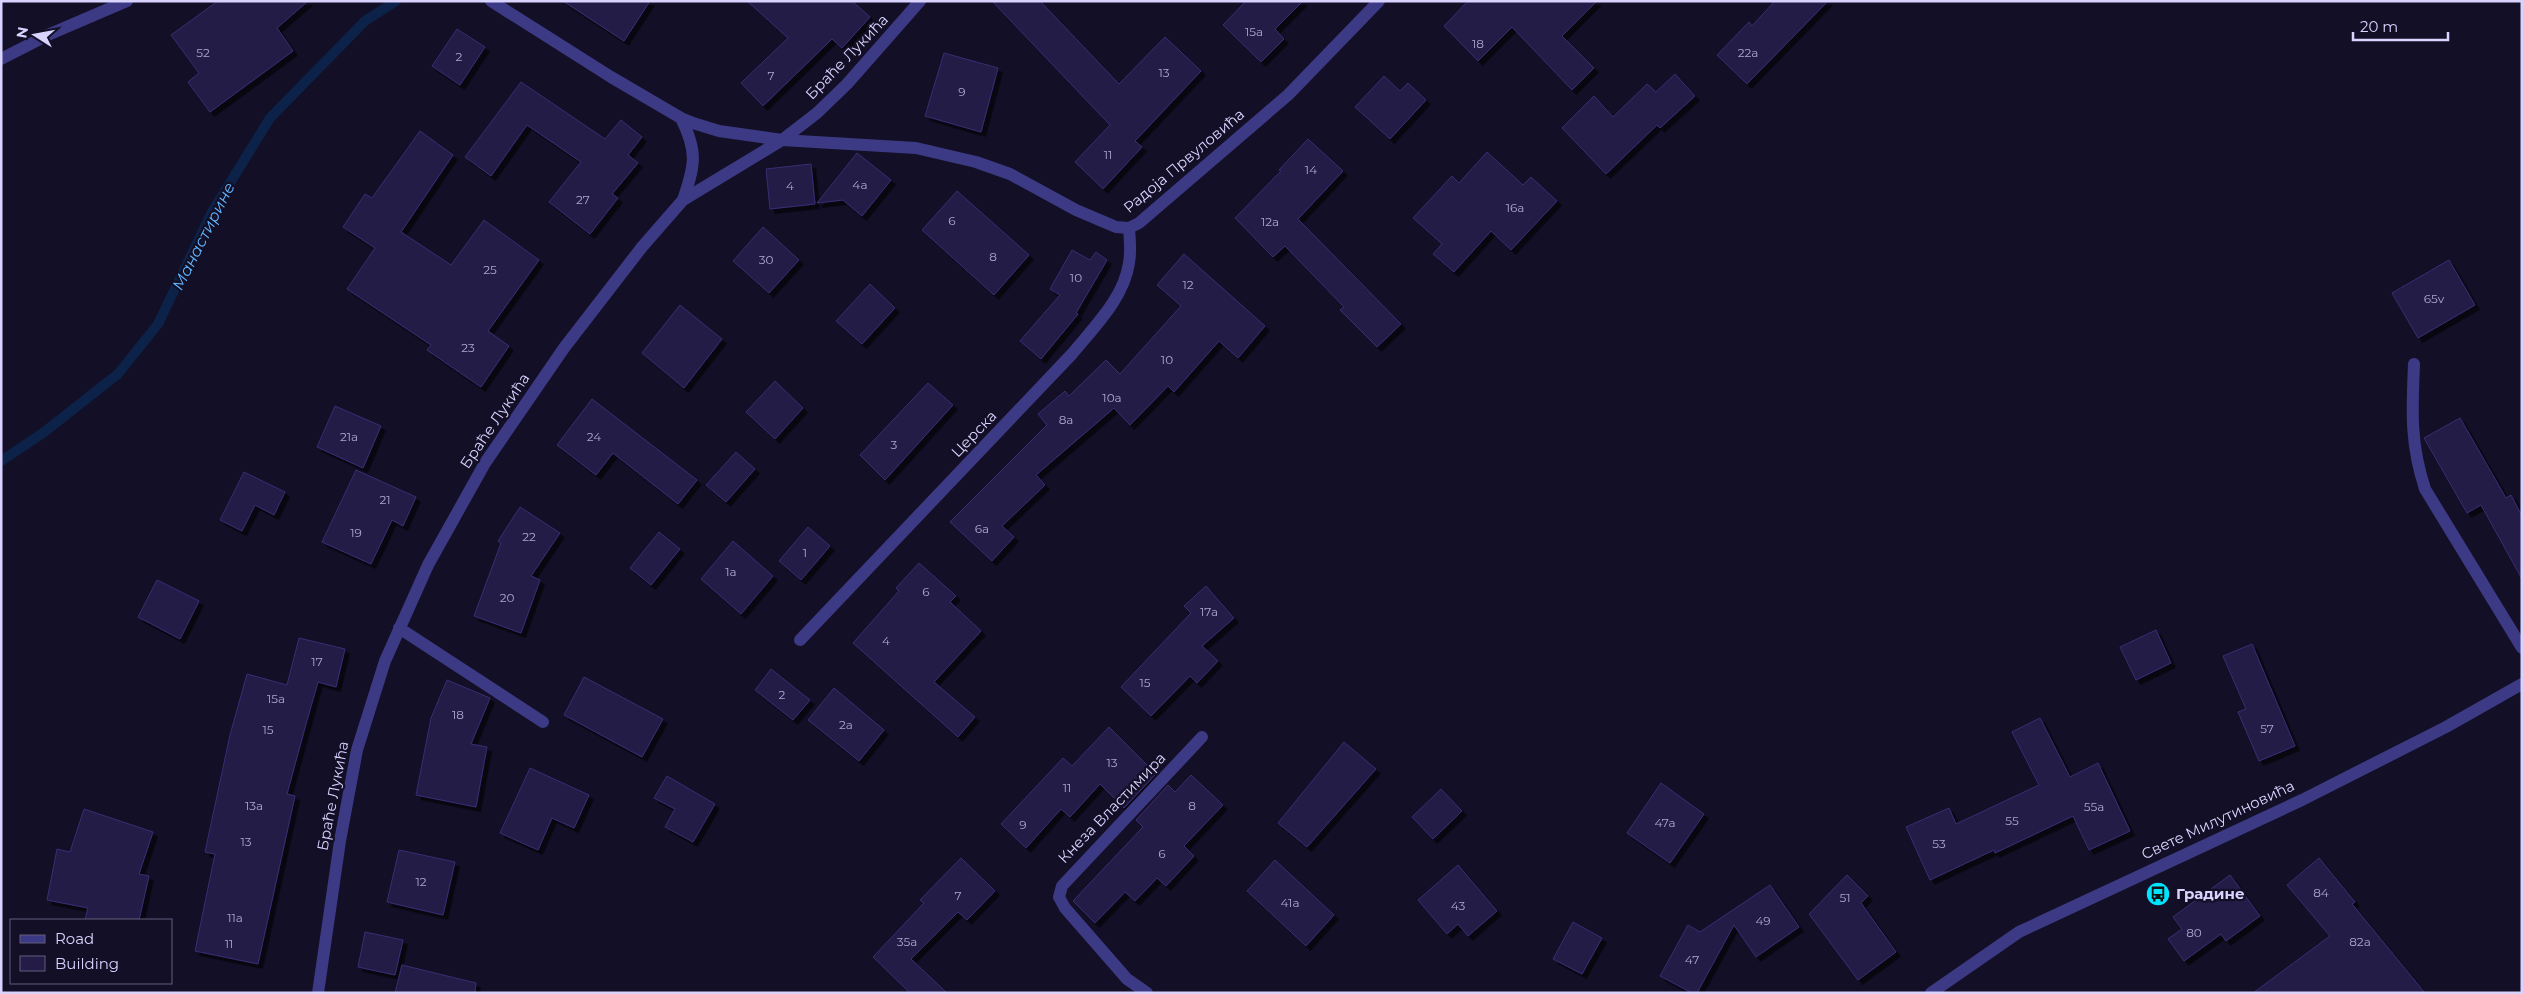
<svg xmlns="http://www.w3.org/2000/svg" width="2523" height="994" font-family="Montserrat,sans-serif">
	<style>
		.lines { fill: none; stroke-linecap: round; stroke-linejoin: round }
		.stream { stroke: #0c2248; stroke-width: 10 }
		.building { fill: #241b47; stroke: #3b2d73; filter: url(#shadow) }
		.service { stroke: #3d3a85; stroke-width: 12 }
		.minor { stroke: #3d3a85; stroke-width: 12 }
		.tertiary { stroke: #3d3a85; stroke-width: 12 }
		.labels { text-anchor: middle; stroke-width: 4.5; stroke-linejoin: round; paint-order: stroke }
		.number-label { font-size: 12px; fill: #aca6d1 }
		.street-label { font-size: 15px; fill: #d9d4ff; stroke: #130f26 }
		.poi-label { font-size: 15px; font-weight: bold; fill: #d9d4ff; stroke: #130f26; text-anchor: start }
		.water-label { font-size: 16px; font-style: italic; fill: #62b6ff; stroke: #130f26 }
	</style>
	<defs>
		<filter id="shadow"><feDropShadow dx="4.5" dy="4.5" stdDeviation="0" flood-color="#0009"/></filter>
	</defs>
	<rect width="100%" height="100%" fill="#130f26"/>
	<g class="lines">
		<path class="stream" d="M1,461l42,-28 75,-59 40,-50 54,-112 58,-94 95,-97 31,-20"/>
	</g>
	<path class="building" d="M218,1h90l-31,27 16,23 -83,61 -22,-30 11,-9 -28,-38z
		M563,1h87l-26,40z
		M747,1h105l18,16 -28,31 -10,-9 -69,67 -22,-23 47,-45z
		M992,1h48l79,83 46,-47 36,34 -66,70 7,6 -39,42 -28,-27 35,-37z
		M1246,1h57l-28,28 9,10 -23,23 -38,-37z
		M1468,1h129l-35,35 32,32 -22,22 -60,-63 -34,34 -34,-35z
		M1775,1h53l-81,83 -30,-29 32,-33 3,4z
		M457,29l28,18 -25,38 -28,-19z
		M944,53l54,15 -17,64 -56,-16z
		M1675,74l20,22 -35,32 -3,-3 -51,49 -44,-46 32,-32 19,21 34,-33 9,8z
		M1384,76l16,15 8,-8 18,17 -36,39 -35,-32z
		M521,82l84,57 16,-19 21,17 -14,18 10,8 -26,31 6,4 -28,36 -41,-32 32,-40 -54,-37 -36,51 -26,-19z
		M420,131l33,24 -52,77 50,33 33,-45 55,40 -51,71 21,15 -28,41 -54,-37 4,-5 -84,-56 28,-41 -32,-21 22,-33 7,4z
		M1308,139l35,32 -45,48 103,105 -24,23 -37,-37 4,-3 -59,-61 -12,11 -38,-39 46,-47 -2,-1z
		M1487,152l36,33 8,-8 26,24 -46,49 -20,-19 -37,41 -21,-18 9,-10 -29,-26 39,-42 7,7z
		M857,153l34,27 -29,36 -19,-16 -26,3z
		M811,164l4,40 -45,5 -4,-40z
		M957,191l72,64 -35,40 -72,-65z
		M763,227l36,33 -30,33 -36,-32z
		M1072,250l18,10 6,-8 11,8 -31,53 2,1 -37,45 -21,-18 40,-46 -10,-6z
		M1184,254l81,72 -27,32 -19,-17 -45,51 -6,-6 -38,39 -16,-17 -78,67 9,10 -43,41 12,11 -22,24 -42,-39 97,-97 -9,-11 27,-23 4,5 37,-36 14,14 61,-68 -24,-21z
		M2449,260l26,45 -57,33 -26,-45z
		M870,284l25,24 -33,36 -26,-23z
		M680,305l42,34 -38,49 -42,-35z
		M775,381l28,27 -28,31 -29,-27z
		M928,383l25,22 -68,75 -25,-25z
		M592,399l105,81 -19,24 -65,-51 -17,22 -39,-30z
		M335,406l46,20 -18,42 -46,-21z
		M2460,418l46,80 5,-3 11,21v63l-41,-74 -14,8 -43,-75z
		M736,452l19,17 -29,33 -20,-17z
		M356,470l60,27 -13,29 -11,-6 -21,44 -49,-22z
		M244,472l41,20 -11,23 -19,-10 -13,26 -22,-11z
		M520,507l40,26 -29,43 9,4 -19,53 -47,-17 27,-73 -3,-2z
		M808,527l22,19 -29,34 -22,-19z
		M659,532l21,17 -29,36 -21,-17z
		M733,541l40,35 -32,38 -40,-35z
		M919,563l37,33 -6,6 31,29 -47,51 41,35 -17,20 -105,-94 46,-52 -3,-3z
		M157,580l42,21 -19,38 -42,-22z
		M1206,586l28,32 -32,28 16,15 -21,22 -7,-7 -39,40 -30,-29 70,-74 -7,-7z
		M2156,630l15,33 -35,17 -16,-33z
		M299,638l46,11 -9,38 -18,-5 -12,42 -19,70 8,2 -37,168 -63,-13 20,-97 -10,-2 25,-117 17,-61 40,11z
		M2252,644l43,102 -36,15 -21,-49 8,-3 -23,-53z
		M771,669l39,31 -17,20 -38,-30z
		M584,677l79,42 -21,38 -78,-42z
		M447,680l43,18 -19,46 16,3 -11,60 -60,-12 15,-77z
		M834,688l50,42 -25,31 -51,-41z
		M2040,718l30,59 28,-14 32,68 -41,19 -16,-34 -78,37 -1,-3 -64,30 -24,-53 43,-19 7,16 83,-39 -27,-53z
		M1109,727l47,47 -32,34 -24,-24 -30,33 -9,-8 -35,39 -25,-24 62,-66 9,8z
		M1344,742l32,27 -69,78 -29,-24z
		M530,768l59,27 -15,33 -22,-10 -14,32 -38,-17z
		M1191,775l32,30 -39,41 10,10 -28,30 -9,-8 -22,23 -10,-9 -30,31 -22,-22 70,-74 -7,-7 32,-35 7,7z
		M667,776l48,28 -22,38 -28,-15 10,-18 -21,-11z
		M1661,783l43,31 -34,49 -43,-30z
		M1441,789l21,22 -29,28 -21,-22z
		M84,809l69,23 -14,42 10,2 -10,44h-54l3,-12 -41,-8 10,-51 13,3z
		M399,850l56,12 -12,53 -56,-13z
		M961,858l34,33 -28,29 -9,-8 -47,47 36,34h-37l-37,-36 51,-54 -4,-3z
		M2319,858l36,44 -3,2 73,89h-172l77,-57 -43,-51z
		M1275,860l59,55 -28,31 -59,-55z
		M1458,865l39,46 -29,25 -10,-12 -11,10 -29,-34z
		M1847,875l21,21 -7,7 35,49 -38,28 -49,-66z
		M2230,875l30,41 -34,25 -5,-7 -37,27 -16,-22 14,-10 -9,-12z
		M1770,885l29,42 -43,30 -22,-32 -37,68h-5l-32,-17 28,-51 12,7z
		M1573,922l29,16 -20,36 -29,-15z
		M365,932l38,8 -8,35 -37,-8z
		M402,965l74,18 -1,10h-80z"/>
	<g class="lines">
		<path class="service" d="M2414,364c-2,47 -4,79 11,125l97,159
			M399,628l144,94"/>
		<path class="minor" d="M491,1l120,76 70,41 12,5 26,8 63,9 134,8 60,14 34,12 66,36 40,17 13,1 10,-5 149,-128 91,-94
			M681,118c17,34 14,47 2,82
			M800,640l272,-286c22,-27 52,-56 57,-91 2,-11 1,-24 0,-35
			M318,993l22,-152 17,-91 28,-89 43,-96 57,-102 79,-115 78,-101 41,-47 99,-60 35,-27 30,-29 73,-83
			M1147,993l-20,-14 -62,-71 -6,-11 3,-11 140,-149"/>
		<path class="tertiary" d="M1,59l49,-25 77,-33
			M1931,993l88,-61 283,-132 144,-73 76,-43"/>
	</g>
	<defs>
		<g id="bus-disc" transform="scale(1.25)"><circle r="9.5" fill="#00e5ff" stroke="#130f26"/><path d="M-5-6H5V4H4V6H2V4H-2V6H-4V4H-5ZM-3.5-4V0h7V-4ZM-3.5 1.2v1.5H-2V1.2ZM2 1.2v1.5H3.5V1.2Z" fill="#111"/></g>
	</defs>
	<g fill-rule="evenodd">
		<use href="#bus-disc" x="2158" y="894"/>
	</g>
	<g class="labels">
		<g class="number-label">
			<text x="1254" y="36">15a</text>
			<text x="1478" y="48">18</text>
			<text x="203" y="57">52</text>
			<text x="1748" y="57">22a</text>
			<text x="459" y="61">2</text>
			<text x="1164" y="77">13</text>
			<text x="771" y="80">7</text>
			<text x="962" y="96">9</text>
			<text x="1108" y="159">11</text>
			<text x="1311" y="174">14</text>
			<text x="860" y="189">4a</text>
			<text x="790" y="190">4</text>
			<text x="583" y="204">27</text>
			<text x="1515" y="212">16a</text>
			<text x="952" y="225">6</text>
			<text x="1270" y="226">12a</text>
			<text x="993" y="261">8</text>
			<text x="766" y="264">30</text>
			<text x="490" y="274">25</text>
			<text x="1076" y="282">10</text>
			<text x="1188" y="289">12</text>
			<text x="2434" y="303">65v</text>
			<text x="468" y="352">23</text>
			<text x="1167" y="364">10</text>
			<text x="1112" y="402">10a</text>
			<text x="1066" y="424">8a</text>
			<text x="349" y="441">21a</text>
			<text x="594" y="441">24</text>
			<text x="894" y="449">3</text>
			<text x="385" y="504">21</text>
			<text x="982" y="533">6a</text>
			<text x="356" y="537">19</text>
			<text x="529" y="541">22</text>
			<text x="805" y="557">1</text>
			<text x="731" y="576">1a</text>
			<text x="926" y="596">6</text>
			<text x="507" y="602">20</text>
			<text x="1209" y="616">17a</text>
			<text x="886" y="645">4</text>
			<text x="317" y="666">17</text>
			<text x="1145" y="687">15</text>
			<text x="782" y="699">2</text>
			<text x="276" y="703">15a</text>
			<text x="458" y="719">18</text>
			<text x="846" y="729">2a</text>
			<text x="2267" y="733">57</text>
			<text x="268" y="734">15</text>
			<text x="1112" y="767">13</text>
			<text x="1067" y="792">11</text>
			<text x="254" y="810">13a</text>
			<text x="1192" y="810">8</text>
			<text x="2094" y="811">55a</text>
			<text x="2012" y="825">55</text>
			<text x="1665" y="827">47a</text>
			<text x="1023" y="829">9</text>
			<text x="246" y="846">13</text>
			<text x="1939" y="848">53</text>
			<text x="1162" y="858">6</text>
			<text x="421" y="886">12</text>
			<text x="2321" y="897">84</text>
			<text x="958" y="900">7</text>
			<text x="1845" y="902">51</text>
			<text x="1290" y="907">41a</text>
			<text x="1458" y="910">43</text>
			<text x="235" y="922">11a</text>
			<text x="1763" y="925">49</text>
			<text x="2194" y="937">80</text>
			<text x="907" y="946">35a</text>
			<text x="2360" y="946">82a</text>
			<text x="229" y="948">11</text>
			<text x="1692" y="964">47</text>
		</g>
		<g class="street-label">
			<text transform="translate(847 57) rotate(-46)" y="5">Браће Лукића</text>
			<text transform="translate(1184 161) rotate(-40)" y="5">Радоја Првуловића</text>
			<text transform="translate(495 421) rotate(-56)" y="5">Браће Лукића</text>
			<text transform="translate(974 434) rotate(-46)" y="5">Церска</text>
			<text transform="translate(333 796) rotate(-79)" y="5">Браће Лукића</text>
			<text transform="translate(1112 808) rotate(-46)" y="5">Кнеза Властимира</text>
			<text transform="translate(2218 820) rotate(-25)" y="5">Свете Милутиновића</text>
		</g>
		<g class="poi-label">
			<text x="2176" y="899">Градине</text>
		</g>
		<g class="water-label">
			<text transform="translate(203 236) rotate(-63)" y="6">Манастирине</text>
		</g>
	</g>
	<rect width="2523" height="994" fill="none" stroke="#d9d4ff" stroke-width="5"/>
	<rect x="10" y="919" width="162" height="65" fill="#130f26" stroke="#625e7d"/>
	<rect x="20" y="935" width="25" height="8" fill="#3d3a85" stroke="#625e7d"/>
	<text x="55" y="944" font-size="15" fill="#d9d4ff">Road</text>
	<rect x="20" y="956" width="25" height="15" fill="#241b47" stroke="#625e7d"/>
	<text x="55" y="969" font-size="15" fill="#d9d4ff">Building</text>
	<g transform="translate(35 35) rotate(281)" stroke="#130f26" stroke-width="4" paint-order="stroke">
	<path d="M0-4L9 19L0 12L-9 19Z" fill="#d9d4ff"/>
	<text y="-8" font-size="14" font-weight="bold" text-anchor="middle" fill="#d9d4ff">N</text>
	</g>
	<path d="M2353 32v8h95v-8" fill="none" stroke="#d9d4ff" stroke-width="2.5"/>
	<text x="2360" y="32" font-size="15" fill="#d9d4ff" stroke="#130f26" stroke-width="4" paint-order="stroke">20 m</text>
</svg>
